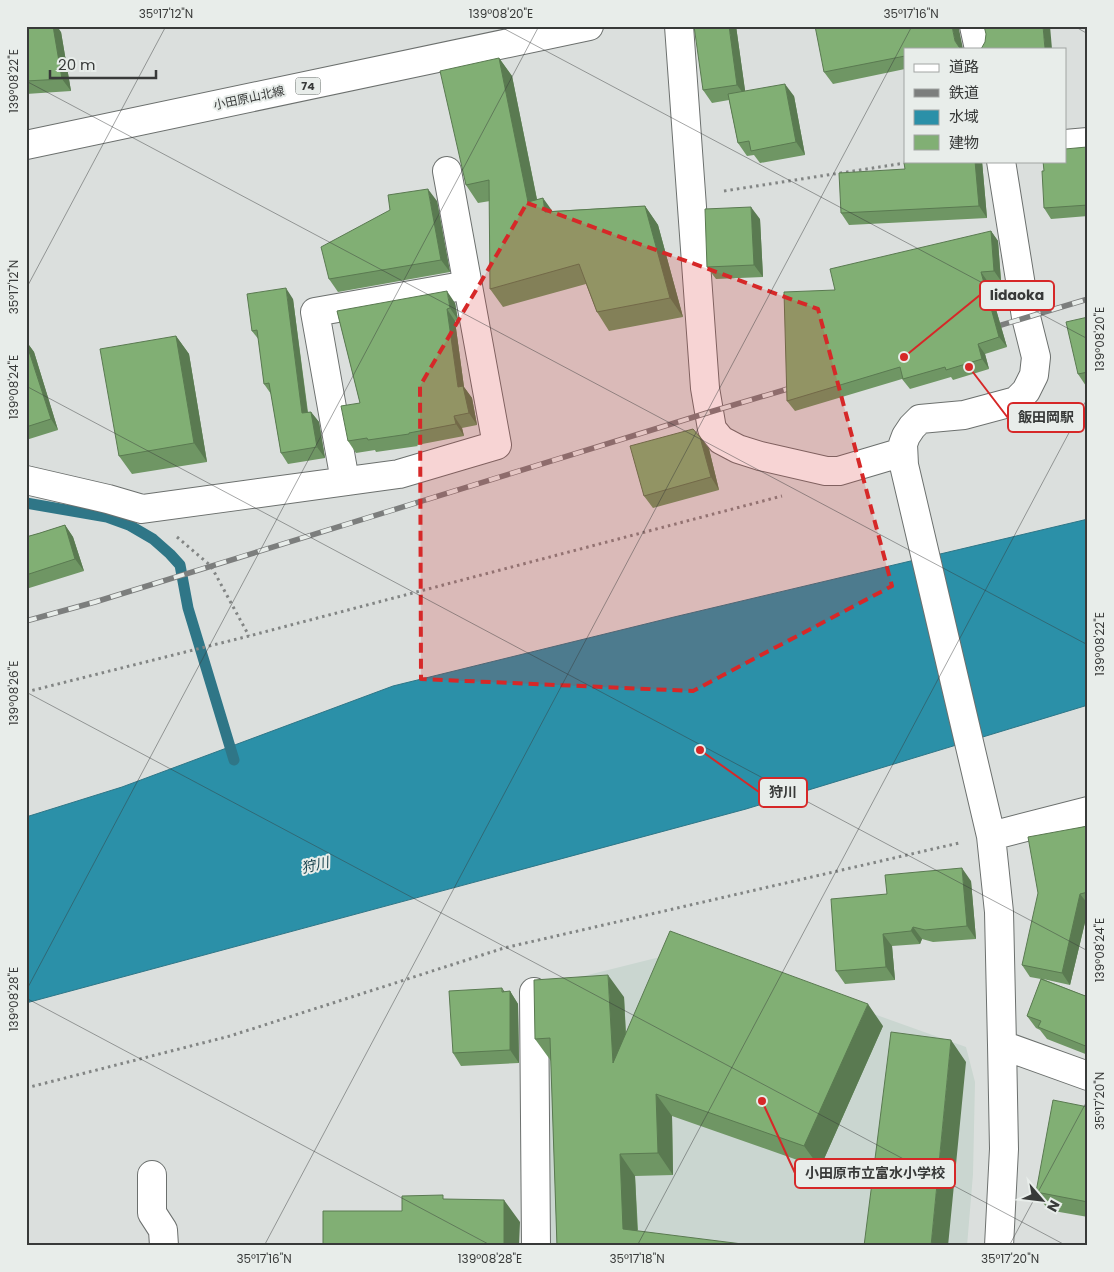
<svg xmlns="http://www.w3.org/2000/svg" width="1114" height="1272" font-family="Poppins,'Noto Sans JP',sans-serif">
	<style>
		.built { fill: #cad6d0 }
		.water { fill: #2b90a8; stroke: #2f7687 }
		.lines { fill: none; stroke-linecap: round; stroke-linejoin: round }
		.stream { stroke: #2f7687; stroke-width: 11 }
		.minor-casing { stroke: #6c706e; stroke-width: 30 }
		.major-casing { stroke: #6c706e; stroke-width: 30 }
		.path { stroke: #828584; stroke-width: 3; stroke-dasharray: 2.5 4; stroke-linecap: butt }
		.minor { stroke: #fff; stroke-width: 28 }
		.major { stroke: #fff; stroke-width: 28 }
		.rail-casing { stroke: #7c7e7d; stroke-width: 5.5 }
		.rail { stroke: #e8edea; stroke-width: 4; stroke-dasharray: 11; stroke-linecap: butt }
		.wall { fill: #6f9664 }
		.shaded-wall { fill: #5a7a51 }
		.building { fill: #81af74; stroke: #5a7a51 }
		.marked { fill: #d62828; fill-opacity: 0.2; stroke: #d62828; stroke-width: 4; stroke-dasharray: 10 6; stroke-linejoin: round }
		.ticks { fill: none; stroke: #383a39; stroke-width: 1; stroke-opacity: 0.45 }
		.labels { text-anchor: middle; stroke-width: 4; stroke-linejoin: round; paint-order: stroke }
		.shield { fill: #e8edea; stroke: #6d706e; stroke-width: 1 }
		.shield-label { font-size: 11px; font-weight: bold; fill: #383a39 }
		.street-label { font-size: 12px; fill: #383a39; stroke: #e8edea }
		.water-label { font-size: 14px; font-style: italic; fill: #16424d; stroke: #e8edea }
		.leader { fill: none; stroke: #d62828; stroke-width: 2 }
		.callout-dot { fill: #d62828; stroke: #e8edea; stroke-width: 2 }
		.callout { fill: #e8edea; stroke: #d62828; stroke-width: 2 }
		.callout-label { font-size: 14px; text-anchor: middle; font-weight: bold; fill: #383a39 }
		.neatline { fill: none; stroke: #383a39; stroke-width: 2 }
		.ticks-label { font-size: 12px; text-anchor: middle; fill: #383a39 }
	</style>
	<rect width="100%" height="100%" fill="#dbdfdd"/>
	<path class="built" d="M692,949l274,98 9,35 -2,92 -6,72h-416l-3,-261z"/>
	<path class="water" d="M1088,519v186l-342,104 -720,194v-186l96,-30 271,-101 281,-69z"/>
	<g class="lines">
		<path class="stream" d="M26,503l81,14 22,8 24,14 17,15 10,11 8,43 46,152"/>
		<g class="minor-casing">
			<path id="minor" d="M679,26l26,362 7,41 9,11 17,9 22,7 66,15h13l64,-19
				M974,26l5,23
				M1065,144l23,-2
				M26,480l82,19 34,10 257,-35 98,-29 -50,-274
				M345,481l-30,-169 153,-27
				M991,836l97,-25
				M534,992l2,254
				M1002,1045l86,31
				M152,1175v38l11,17 1,16
				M999,1246l5,-97 -2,-104 -3,-133 -8,-76 -87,-371 -1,-21 3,-8 6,-9 8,-8 44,-4 52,-14 10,-10 8,-16 2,-18 -10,-40 -25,-156"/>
		</g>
		<g class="major-casing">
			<path id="major" d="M26,145l563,-119"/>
		</g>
		<path class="path" d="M724,191l194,-30
			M1054,409l14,9 20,-5
			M177,537l34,29 38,70
			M26,692l223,-56 533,-140
			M26,1088l204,-52 274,-88 455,-105"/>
		<use href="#minor" class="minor"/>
		<use href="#major" class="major"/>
		<g class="rail-casing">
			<path id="rail" d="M988,329l100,-30
				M26,621l69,-19 615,-190 91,-27"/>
		</g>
		<use href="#rail" class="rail"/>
	</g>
	<path class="wall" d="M26,26l35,6 10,59 -45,3z
		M736,26l9,65 49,5 11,59 -45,8 -6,-8 -7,1 -9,-13 -9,-43 -17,3 -9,-13z
		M959,29l-54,20v20l-72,15 -9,-12z
		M499,58l13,18 25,123 15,12 93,-5 13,19 25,92 -74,14 -12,-19 -11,-28 -83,23 -13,-18v-88l-12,2 -12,-18z
		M1088,148v68l-37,3 -7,-11v-37z
		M982,161l5,57 -138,7 -8,-12 64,-44z
		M437,201l13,71 -112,20 -9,-13z
		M760,219l3,58 -47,2 -9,-12z
		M991,231l7,10 3,40 -13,1 19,65 -22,7 4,15 -36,11 -2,-3 -41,12 -8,-10 -107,32 -8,-10z
		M293,299l15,113h3l8,10 6,36 -37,6 -7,-11 -10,-59 -7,-10 -5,-44 -7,-9z
		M455,303l3,17 -3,1 9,66 8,11 5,27 -15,3 2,8 -47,9 1,1 -42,6 -1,-2 -19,3 -8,-12 12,-38 -23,-92z
		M1088,317v69h-2l-8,-12z
		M176,336l13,18 18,108 -75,12 -13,-18z
		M26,341l8,11 24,78 -32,10z
		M700,437l9,12 10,41 -66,18 -9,-12z
		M65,525l8,12 11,34 -58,18v-52l14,-4z
		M1088,826v84l-18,75 -27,-6 45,18v58l-41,-16 -7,-9 -4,-2 -9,-12 14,-37 -11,-2 -8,-12z
		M971,881l5,58 -43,3 -11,-3 -2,5 -28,2 3,34 -50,4 -9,-13 51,-77z
		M510,991l8,13 1,59 -58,3 -8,-13 52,-61z
		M624,997l2,36 257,-7 -63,142 -148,-52 1,59 -38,1 3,54 -81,16 -6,-185 -16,-22z
		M1088,1107v110l-40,-7 -12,-18z"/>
	<path class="shaded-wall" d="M53,26h4l4,6 10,59 -9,-12z
		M729,26h7l10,71 -9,-12z
		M952,26h7v3l4,20h-3l-5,-8z
		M1043,26h7l2,23h-7z
		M499,58l13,18 29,144 -13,-18z
		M785,84l9,12 11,59 -9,-13z
		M975,161h7l5,57 -8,-12z
		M428,189l9,12 13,71 -9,-12z
		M543,198l13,18 -11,-4z
		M645,206l13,19 25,92 -13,-19z
		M751,207l9,12 3,58 -9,-12z
		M991,231l7,10 3,40 -7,-10z
		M981,272l7,10 19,65 -8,-10z
		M286,288l7,11 16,125 -7,-11z
		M447,291l8,12 3,17 -8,-12z
		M447,309l8,12 9,66 8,11 5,27 -8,-12 -11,-26z
		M176,336l13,18 18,108 -13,-19z
		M26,341l8,11 24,78 -7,-11z
		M978,344l7,10 4,15 -7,-10z
		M311,412l8,10 6,36 -8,-11z
		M454,416l8,12 2,8 -8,-12z
		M700,437l9,12 10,41 -8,-13z
		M65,525l8,12 11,34 -9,-12z
		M962,868l9,13 5,58 -9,-13z
		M1080,894l8,10v6l-18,75 -8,-12z
		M913,927l9,12 -2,5 -9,-13z
		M883,934l9,12 3,34 -9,-13z
		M608,975l16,22 4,88 -15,-22z
		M502,988l8,11v-8l8,13 1,59 -9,-13z
		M868,1004l15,22 -63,142 -16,-22z
		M951,1040l15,22 -18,184h-17z
		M656,1094l16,22 1,59 -15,-22z
		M620,1154l15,22 3,70 -15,-17z
		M504,1200l16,22 -1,24h-15z"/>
	<path class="building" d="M26,26h27l9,53 -36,2z
		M694,26h35l8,59 -34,5z
		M815,26h137l3,15 4,6 2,2h-56v7l-81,16z
		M984,26h59l2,23h-64l4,-7 1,-8z
		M499,58l29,144 15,-4 2,14 100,-6 25,92 -73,14 -18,-48 -89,25 -1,-109 -23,5 -26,-114z
		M785,84l11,58 -45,9 -2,-10 -11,2 -10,-49z
		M1087,147l1,3v55l-44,3 -2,-37h2l-1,-10h22v-12z
		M919,161h56l4,45 -138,7 -2,-40 66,-4 -1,-6z
		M428,189l13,71 -112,19 -8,-32 69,-37 -2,-15z
		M751,207l3,58 -47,2 -2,-58z
		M991,231l3,40 -13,1 18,65 -21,7 4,15 -36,11 -1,-3 -42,12 -3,-12 -113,34 -3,-109 51,-2 -5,-21z
		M286,288l16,125 9,-1 6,35 -36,6 -12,-70 -5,1 -7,-54 -5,1 -5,-37z
		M447,291l3,17 -3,1 11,78 5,-1 6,27 -15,3 2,8 -47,9v1l-41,6 -1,-2 -19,3 -7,-35 19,-3 -23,-92z
		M1088,317v55l-10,2 -12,-52z
		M176,336l18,107 -75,13 -19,-107z
		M26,342l25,77 -25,8z
		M693,429l7,8 11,40 -67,19 -14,-50z
		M65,525l10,34 -49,16v-38l14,-4z
		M1088,826v66l-8,2 -18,79 -40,-8 16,-72 -10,-56z
		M962,868l5,58 -42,4 -12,-3 -2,4 -28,3 3,33 -50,4 -5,-72 56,-5 -2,-19z
		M670,931l198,73 -64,142 -148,-52 2,59 -38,1 3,75 135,17h-201l-7,-208 -15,1 -1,-59 74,-5 5,88z
		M1041,979l47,18v50l-50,-20 3,-6 -14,-5z
		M502,988v4l8,-1v59l-57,3 -4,-62z
		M891,1032l60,8 -20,206h-67z
		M1053,1100l35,7v95l-52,-10z
		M443,1195v4l61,1v46h-181v-35h79v-15z"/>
	<path class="marked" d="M527,203l291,106 74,277 -199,105 -272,-12 -1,-293z"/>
	<path class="ticks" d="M499,26l589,313M1074,26l14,8M26,81l1062,564M26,289l140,-263M26,386l1062,565M26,692l1041,554M26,991l513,-965M26,998l466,248M264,1246l648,-1220M637,1246l451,-849M1009,1246l79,-147"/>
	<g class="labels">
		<rect class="shield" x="295.5" y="77.5" width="25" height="17" rx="4"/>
		<g class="shield-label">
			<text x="308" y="90">74</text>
		</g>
		<g class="street-label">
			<text transform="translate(249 98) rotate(-12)" y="4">小田原山北線</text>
		</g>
		<g class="water-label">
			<text transform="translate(315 865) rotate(-13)" y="5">狩川</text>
		</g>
	</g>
	<path class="leader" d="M904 357L980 295M969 367L1008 418M700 750L759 792M762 1101L795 1173"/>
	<g class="callout-dot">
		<circle cx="904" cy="357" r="5"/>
		<circle cx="969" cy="367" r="5"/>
		<circle cx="700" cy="750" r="5"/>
		<circle cx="762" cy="1101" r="5"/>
	</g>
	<g class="callout">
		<rect x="980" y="281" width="74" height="29" rx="5"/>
		<rect x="1008" y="403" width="76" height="29" rx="5"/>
		<rect x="759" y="778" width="48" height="29" rx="5"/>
		<rect x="795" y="1159" width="160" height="29" rx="5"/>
	</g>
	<g class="callout-label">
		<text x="1017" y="300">Iidaoka</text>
		<text x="1046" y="422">飯田岡駅</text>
		<text x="783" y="797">狩川</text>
		<text x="875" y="1178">小田原市立富水小学校</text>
	</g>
	<rect width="1114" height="1272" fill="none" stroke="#e8edea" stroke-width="55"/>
	<rect x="904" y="48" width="162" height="115" fill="#e8edea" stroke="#a2a5a3"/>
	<rect x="914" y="64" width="25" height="8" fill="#ffffff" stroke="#a2a5a3"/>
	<text x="949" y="72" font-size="15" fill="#383a39">道路</text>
	<rect x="914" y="89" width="25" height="8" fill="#7c7e7d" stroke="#a2a5a3"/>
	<text x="949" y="98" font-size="15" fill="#383a39">鉄道</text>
	<rect x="914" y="110" width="25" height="15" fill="#2b90a8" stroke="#a2a5a3"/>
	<text x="949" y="122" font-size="15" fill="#383a39">水域</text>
	<rect x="914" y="135" width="25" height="15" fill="#81af74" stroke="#a2a5a3"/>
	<text x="949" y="148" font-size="15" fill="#383a39">建物</text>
	<g transform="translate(1042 1200) rotate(118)" stroke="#e8edea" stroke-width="4" paint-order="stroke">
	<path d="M0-4L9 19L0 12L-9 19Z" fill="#383a39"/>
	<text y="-8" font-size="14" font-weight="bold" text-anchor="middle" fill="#383a39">N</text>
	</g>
	<path d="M50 70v8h106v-8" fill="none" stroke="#383a39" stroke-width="2.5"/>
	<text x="58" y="70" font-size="15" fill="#383a39" stroke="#e8edea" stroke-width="4" paint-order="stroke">20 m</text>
	<rect x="28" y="28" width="1058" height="1216" class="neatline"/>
	<g class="ticks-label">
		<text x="166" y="18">35°17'12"N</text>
		<text x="501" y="18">139°08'20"E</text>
		<text x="911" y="18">35°17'16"N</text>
		<text transform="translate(14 81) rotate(-90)" y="4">139°08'22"E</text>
		<text transform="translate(14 287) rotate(-90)" y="4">35°17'12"N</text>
		<text transform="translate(1100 339) rotate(-90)" y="4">139°08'20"E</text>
		<text transform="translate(14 387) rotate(-90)" y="4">139°08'24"E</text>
		<text transform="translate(1100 644) rotate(-90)" y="4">139°08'22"E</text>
		<text transform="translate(14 693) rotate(-90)" y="4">139°08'26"E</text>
		<text transform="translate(1100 950) rotate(-90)" y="4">139°08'24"E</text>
		<text transform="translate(14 999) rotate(-90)" y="4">139°08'28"E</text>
		<text transform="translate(1100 1101) rotate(-90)" y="4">35°17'20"N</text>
		<text x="264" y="1263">35°17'16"N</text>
		<text x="490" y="1263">139°08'28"E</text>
		<text x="637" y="1263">35°17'18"N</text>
		<text x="1010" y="1263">35°17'20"N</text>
	</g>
</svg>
